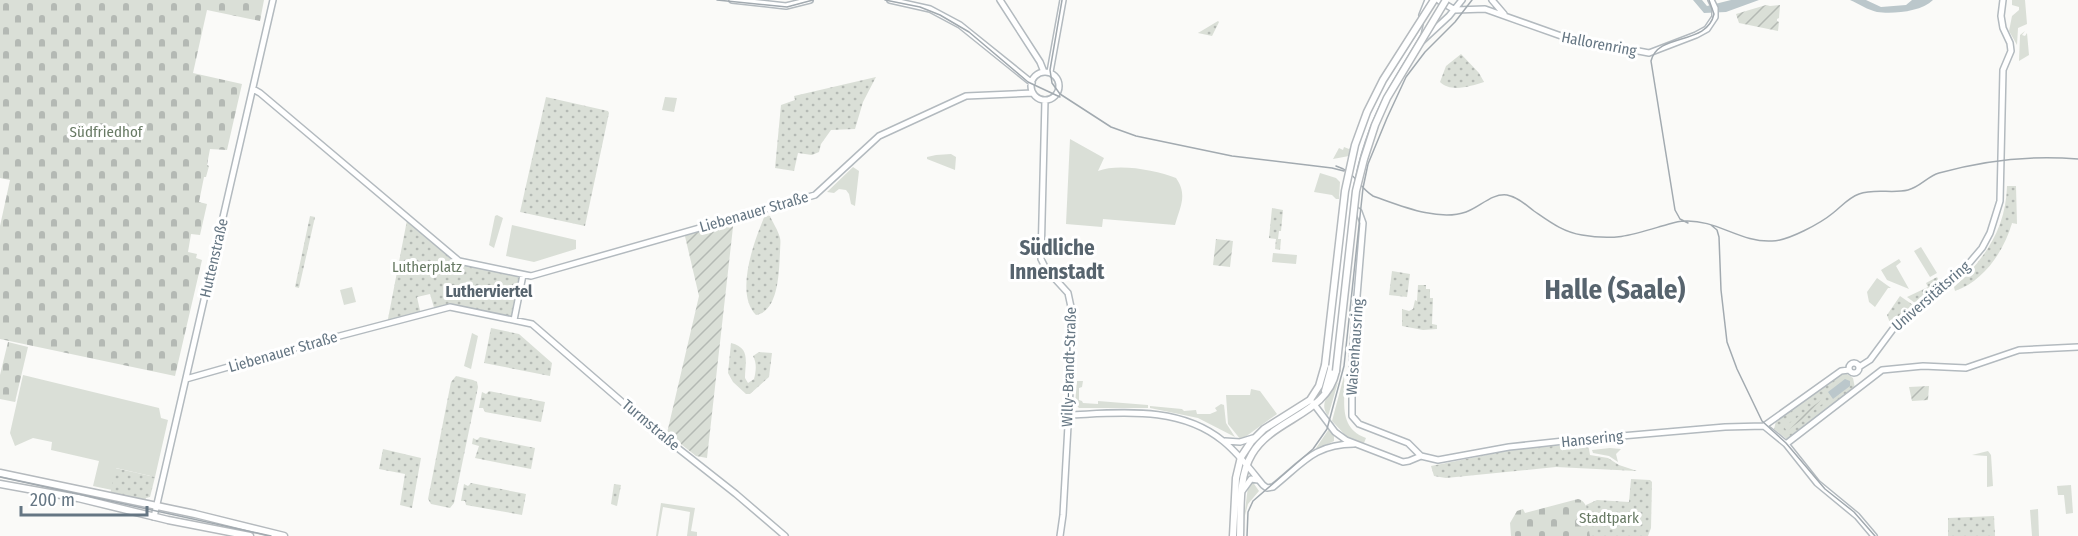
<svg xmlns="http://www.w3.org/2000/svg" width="2078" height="536" font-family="'Fira Sans Condensed',sans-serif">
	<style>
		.grass { fill: #dadfd7 }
		.cemetery { fill: url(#cemetery-stones) }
		.park { fill: url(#park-dots) }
		.garden { fill: url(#garden-furrows) }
		.water { fill: #bbc7cb }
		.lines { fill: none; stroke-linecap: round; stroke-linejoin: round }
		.secondary-casing { stroke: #b3babf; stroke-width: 8 }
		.primary-casing { stroke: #b5babe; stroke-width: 9 }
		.secondary { stroke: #fff; stroke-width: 5 }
		.primary { stroke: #fff; stroke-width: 6 }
		.tram { stroke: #a2aab0; stroke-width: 1.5 }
		.primary-bridge-casing { stroke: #b5babe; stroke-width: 9; stroke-linecap: butt }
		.primary-bridge { stroke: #fff; stroke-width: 6 }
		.labels { text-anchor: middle; stroke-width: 6; stroke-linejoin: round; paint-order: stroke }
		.street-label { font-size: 15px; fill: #657683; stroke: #fff }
		.park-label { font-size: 15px; fill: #687a64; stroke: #fff }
		.neighbourhood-label { font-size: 16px; font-weight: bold; fill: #57646e; stroke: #fff }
		.district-label { font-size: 21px; font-weight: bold; fill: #57646e; stroke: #fff }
		.town-label { font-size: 27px; font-weight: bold; fill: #57646e; stroke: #fff }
	</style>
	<defs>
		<pattern id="cemetery-stones" width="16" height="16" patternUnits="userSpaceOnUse" patternTransform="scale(1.5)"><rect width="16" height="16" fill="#dadfd7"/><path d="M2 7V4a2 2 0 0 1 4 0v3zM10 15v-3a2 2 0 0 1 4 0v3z" fill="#b4b9b4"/></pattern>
		<pattern id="park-dots" width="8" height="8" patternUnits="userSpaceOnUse" patternTransform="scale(1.5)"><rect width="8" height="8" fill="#dadfd7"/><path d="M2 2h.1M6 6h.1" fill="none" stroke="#b4b9b4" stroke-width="1.8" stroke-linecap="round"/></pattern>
		<pattern id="garden-furrows" width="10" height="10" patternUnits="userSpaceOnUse" patternTransform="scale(1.5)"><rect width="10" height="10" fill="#dadfd7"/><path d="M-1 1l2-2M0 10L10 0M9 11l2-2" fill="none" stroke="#b4b9b4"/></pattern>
	</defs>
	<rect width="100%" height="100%" fill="#fafaf8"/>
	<path class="grass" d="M2012,0h13l2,24 -9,4 -1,17 -8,-14 3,-15 7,-6v-3l-7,-2z
		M2025,31l-3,4 3,1 2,-3 2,22 -10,6 1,-26z
		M665,97l12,1 -3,14 -12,-2z
		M1070,139l34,19 -6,13c20,-8 58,-1 78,7 12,17 4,29 -1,47l-72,-6 -1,8 -36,-3z
		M1344,147l5,2 2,-2 -2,9 -16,3 6,-11 4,2z
		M936,155l15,-1 5,3 -1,13 -28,-11v-2z
		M853,167l6,4 -4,35 -4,-2 -2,-10 -3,-4 -7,-1 -5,4 -7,-1z
		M1320,173l16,5 4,4 -1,17h-3l-4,-4 -18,-3z
		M497,215l6,3 -9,30 -5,-3 6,-29z
		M512,225l64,15v9l-42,13 -28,-6z
		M1921,247l16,26 -7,4 -16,-26z
		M1273,253l24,2 -1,9 -24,-2z
		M1899,259l2,3 -5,4 13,23 -22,-9 -6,-10z
		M1877,278l14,10h-3l-13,19 -6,-5 -2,-10z
		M352,287l4,15 -12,3 -4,-15z
		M472,333l6,3 -7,33 -7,-3z
		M23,375l136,33 2,10 7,2 -13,57 -39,-9 -4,22 -19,-4 6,-25 -48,-11 1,-8 -19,-4 -18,8 -5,-13z
		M1344,376c2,25 -7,51 22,62l-2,5 -17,-6 -15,-16z
		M1077,381h6l-1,6 -3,1v12l3,1 1,2 15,1v-3l50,4v3h-69l-4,-4z
		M1338,382l-9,31 -1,3c-10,-14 2,-21 10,-34z
		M1251,389l9,2 17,23 -36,26 -13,-16 -2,-29h24z
		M1221,404l3,1 2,18 9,14 -37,-19 -48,-10v-2l32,3 2,2 12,-1 1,4h13l7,-3 -2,-3z
		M1329,429l5,7v5l-16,8 -2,-1z
		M1610,448l11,1 -5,5 2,8 -9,-6 -16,-3 -1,-3z
		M1988,451l3,4 2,31 -6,1v-31l-15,-1z
		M1252,481l7,10 -11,13 -4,15 4,-33z
		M2071,485l2,28 -7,1 -2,-19h-6l-1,-9z
		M661,503l34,5 -4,23 6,1v4h-10l3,-24 -27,-5 -5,29h-2z
		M2038,509l1,27h-7l-2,-26z"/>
	<path class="cemetery" d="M0,0h264l-4,21 -53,-11 -14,63 49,11 -15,66 -17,-1 -3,16 2,1 -3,11h-2l-5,25 8,2 -7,31 -9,-1 -3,18 9,2 -1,4 6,2 -27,116 -175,-37v-113l10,-46 -10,-2z
		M8,342l20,5 -13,55 -15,-3v-24z
		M1578,499c13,3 11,25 12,37h-79l-1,-13 7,-12 6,-2 2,4z"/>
	<path class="park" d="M1218,21l1,1 -7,14 -14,-3z
		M1461,54l18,19 5,9c-13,4 -33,11 -44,0l6,-16z
		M876,77l-13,25 -8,27 -24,1 -10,14 -2,8 -7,3 -14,-2 -4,18 -19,-3 6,-63 14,-5 -1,-4z
		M546,97l62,14 1,2 -24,113 -65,-14z
		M2007,186h9l1,38 -5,-1c-8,28 -28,58 -57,68l-1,-4c30,-27 52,-58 53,-101z
		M1272,208l11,2 -2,21h-2l-1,8h3l-1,11 -5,-1 1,-10 -7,-1z
		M408,215l51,46 64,14 -9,45 -64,-13 -15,4 -5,-17 -13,3 4,18 -34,9z
		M765,215l5,1c3,7 8,14 10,22 1,4 0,9 0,14 -1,19 -1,59 -24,63 -22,-22 -1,-76 9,-100z
		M310,216l5,1 -16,71 -4,-1z
		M1392,271l18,3 -3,23 -18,-2z
		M1937,277l3,6 -25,20 -8,-6 21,-10 -2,-4z
		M1418,285h8v4h4v9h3l-1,26 5,1v4l-14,1 -21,-4v-17l7,2 4,-2 2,-9 2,1z
		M1900,296l13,9 -23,18 -3,-8z
		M491,328l28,6 33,29 -2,13 -66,-13z
		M731,343c20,5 14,19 14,35l3,5 6,-4c2,-8 3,-16 -1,-23l6,-4 13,1 -3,24 -19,17h-4l-13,-12 -5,-9z
		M1847,374l6,4 2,10 -67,52 -14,-11 2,-8 64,-46z
		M456,376l17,4 4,2 1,5 -24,116 -4,5 -19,-4 -3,-5 23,-117z
		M489,391l56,11 -4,20 -56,-10 -2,-4h-4l3,-16 4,2z
		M480,437l55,11 -4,21 -56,-11 4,-12 -7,-2 1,-6 4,2z
		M1588,443l2,12 18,3 11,7 18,6 -81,-4 -110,11 -12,-2 -3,-10 86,-17z
		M383,449l38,9 -9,50 -12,-3 5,-31 -26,-5z
		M115,468l40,9 -5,20 -4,1 -1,4 -35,-7z
		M1631,479l19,1 2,2 -1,46 -3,8h-58l-4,-31 11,-5 32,2z
		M471,483l55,11 -4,21 -56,-10 -1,-4h-4l3,-17 4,2z
		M614,484l7,1 -4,21 -6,-2z
		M1994,516l1,20h-47v-18z"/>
	<path class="garden" d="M1766,5l4,1 10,-1 -1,13 -2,1v2l2,1 -1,9 -39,-8 -3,-9z
		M732,219l1,8 -26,231 -11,-2 -29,-23 32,-137 -15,-64z
		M1216,239l17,2 -3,26 -17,-2z
		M1929,386l-1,14 -16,1 -3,-14z
		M1823,399l2,3 -38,29 -3,-4z"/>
	<path class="water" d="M1693,0h9l5,6 24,-6h28l-33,12 -22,1z
		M1850,0h16l15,7 25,-2 6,-5h21c-12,12 -40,14 -56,12 -9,-2 -18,-8 -27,-12z
		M1845,379l5,2v5l-17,13 -5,-7z"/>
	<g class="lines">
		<g class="secondary-casing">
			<path id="secondary" d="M732,0l54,6 24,-6
				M890,0l40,9 30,16 72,58
				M1000,0l40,62 4,10
				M1438,0l17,10
				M1492,0l12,14
				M1455,10l30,-1 79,28 85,16 47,-18 11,-6 8,-12v-9l-4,-8
				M1422,15l6,-15
				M1420,24l-2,9c-13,23 -28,45 -40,69 -15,31 -26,67 -30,102l11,8 4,11 -11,134v59l7,8 49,19 13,13
				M1422,41l27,-25 13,-16
				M1050,72l13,-72
				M1031 86a14 14 0 1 1 28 0a14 14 0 1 1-28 0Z
				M253,89l7,4 199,168 72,15 284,-81 64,-59 87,-40 67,-3
				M1045,100l-4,159 5,10 22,24 3,14 1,47 -9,161 -3,21
				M514,320l9,-45
				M1849 368a5 5 0 1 1 10 0a5 5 0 1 1-10 0Z
				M1859,367l11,-7 23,-31 67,-55 22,-26 8,-15 10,-32 3,-131 8,-19 -1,-8 -7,-15 -2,-12 2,-16
				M186,379l127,-36 137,-36 82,17 119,103 85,67 49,42
				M1313,403l22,29 11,8 57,22 6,-1 12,-5
				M1068,415c52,-2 111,-10 155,26 16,13 27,28 40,44l4,3 6,-1c29,-23 41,-43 81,-43
				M1764,426l22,18 31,39 40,33 17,20
				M1764,426l77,-55 8,-1
				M1225,441l15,1 13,-4
				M1786,444l96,-74 41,-4 43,2 53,-18 59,-3
				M1421,456l17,4 71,-13 55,-6 161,-14 39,-1
				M1243,490l8,-11 7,1
				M154,517l119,-517"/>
		</g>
		<g class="primary-casing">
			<path id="primary" d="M1325,391l6,-22 17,-165
				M0,473l195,41 89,22
				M0,484l78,14 90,22 82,16
				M1233,536l3,-58 5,-21 10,-15 13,-13 46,-29 9,-14 6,-21
				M1240,536c1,-26 -2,-59 12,-82 21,-36 75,-39 84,-83"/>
		</g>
		<use href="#secondary" class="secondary"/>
		<use href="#primary" class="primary"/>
		<path class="tram" d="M717,0l70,7 26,-7
			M885,0l35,7 20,8 29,17 59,50 32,15
			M1062,0l-12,70 2,13 8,11 51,33 25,9 96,20 100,12 12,3
			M1336,166c20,6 21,20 37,30 26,9 65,26 93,16 14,-5 26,-19 41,-17 11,2 19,10 27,16 16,11 29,21 48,24 33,6 50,0 80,-9 8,-2 15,-5 22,-5 32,-2 57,22 88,20 16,0 49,-18 61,-28 9,-7 15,-15 26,-19 16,-6 33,0 49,-4 12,-3 20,-14 31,-17 46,-13 92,-18 139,-14
			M1688,223l-8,-4 -5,-9 -24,-149c7,-29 56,-15 63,-47l-5,-14
			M1711,225l6,5 2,7 2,53 6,52 10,27 25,52 24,22 39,46 29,23 21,24
			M0,477l271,59
			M1247,536l1,-24 5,-11 60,-52 14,-20 17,-63 19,-178 5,-24 19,-46 19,-41 19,-25 30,-30 17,-22"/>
		<g class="primary-bridge-casing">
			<path id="primary-bridge" d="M1325,365l20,-174 10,-46 12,-33 16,-32 51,-80
				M1336,371l20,-180 8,-32 11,-34 12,-27 59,-98"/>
		</g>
		<use href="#primary-bridge" class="primary-bridge"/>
	</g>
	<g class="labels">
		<g class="street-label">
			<text transform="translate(1599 44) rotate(11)" y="5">Hallorenring</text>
			<text transform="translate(754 212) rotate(-16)" y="5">Liebenauer Straße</text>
			<text transform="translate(214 258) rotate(-77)" y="5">Huttenstraße</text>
			<text transform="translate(1931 296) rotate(-41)" y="5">Universitätsring</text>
			<text transform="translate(1355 347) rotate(-86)" y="5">Waisenhausring</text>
			<text transform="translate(283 352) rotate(-16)" y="5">Liebenauer Straße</text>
			<text transform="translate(1069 367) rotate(-88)" y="5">Willy-Brandt-Straße</text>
			<text transform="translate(651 425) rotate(40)" y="5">Turmstraße</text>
			<text transform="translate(1592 439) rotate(-6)" y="5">Hansering</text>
		</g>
		<g class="park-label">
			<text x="106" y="137">Südfriedhof</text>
			<text x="427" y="272">Lutherplatz</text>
			<text x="1609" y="523">Stadtpark</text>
		</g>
		<g class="neighbourhood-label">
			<text x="489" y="297">Lutherviertel</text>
		</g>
		<g class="district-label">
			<text x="1057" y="255">Südliche<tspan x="1057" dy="24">Innenstadt</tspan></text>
		</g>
		<g class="town-label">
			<text x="1615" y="299">Halle (Saale)</text>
		</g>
	</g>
	<path d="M21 506v9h126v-9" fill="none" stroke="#657683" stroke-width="3"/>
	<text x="30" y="506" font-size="18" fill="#657683" stroke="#ffffff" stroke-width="4.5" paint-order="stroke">200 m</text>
</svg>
